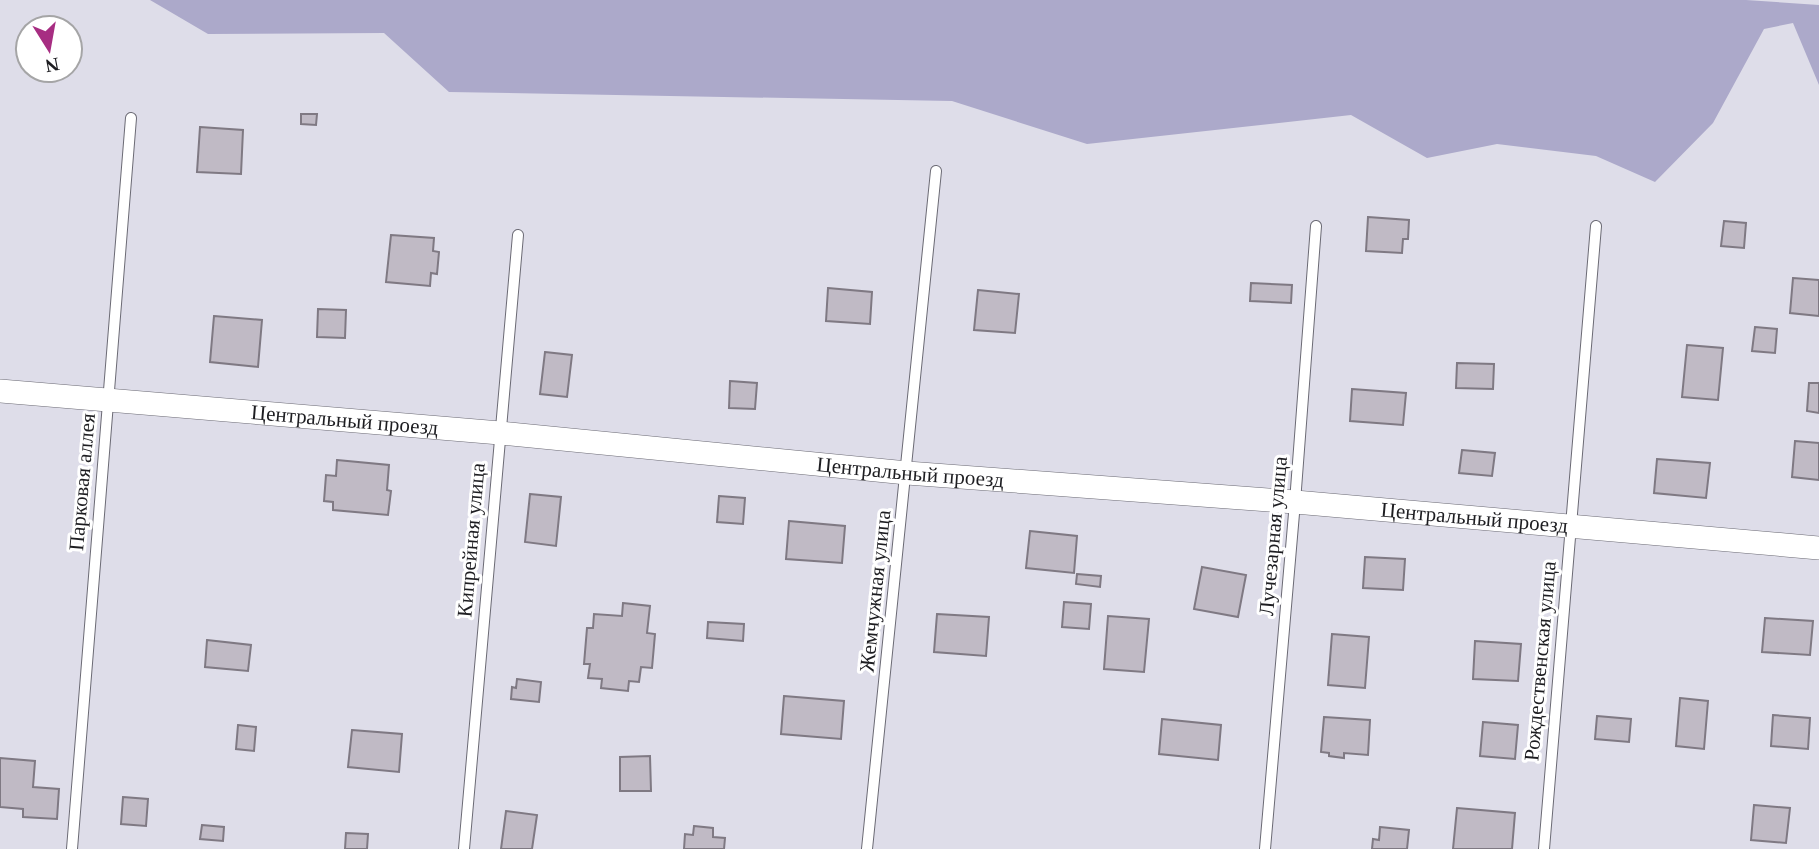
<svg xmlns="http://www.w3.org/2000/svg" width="1819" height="849" font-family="Georgia,serif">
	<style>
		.green { fill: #aca9ca }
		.building { fill: #c0bac5; stroke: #7f7983; stroke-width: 2 }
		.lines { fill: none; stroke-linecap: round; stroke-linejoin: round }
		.lane-casing { stroke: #6b6a74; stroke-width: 12 }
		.street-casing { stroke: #6b6a74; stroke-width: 24 }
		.lane { stroke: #fff; stroke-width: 10 }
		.street { stroke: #fff; stroke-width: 23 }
		.labels { text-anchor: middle; stroke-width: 6; stroke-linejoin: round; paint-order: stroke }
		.street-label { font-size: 21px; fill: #1d1d21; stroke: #fff }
	</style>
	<rect width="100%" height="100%" fill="#dedde9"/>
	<path class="green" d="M150,0h1596l73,5v80l-26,-62 -29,6 -51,94 -58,59 -59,-26 -99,-12 -70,14 -76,-43 -264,29 -135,-43 -503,-9 -65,-59 -176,1z"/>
	<path class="building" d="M301,114h16l-1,11 -15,-1z
		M200,127l43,3 -2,44 -44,-2z
		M1368,217l41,3 -1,19h-5l-1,14 -36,-2z
		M1724,221l22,2 -2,25 -23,-2z
		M391,235l43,3 -1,13 6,1 -2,22 -6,-1 -1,13 -44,-4z
		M1793,278l26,2v36l-29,-3z
		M1251,283l41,2 -1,18 -41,-2z
		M828,288l44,4 -2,32 -44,-3z
		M978,290l41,4 -4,39 -41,-3z
		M318,309l28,1 -1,28 -28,-1z
		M214,316l48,4 -4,47 -48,-5z
		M1755,327l22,2 -2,24 -23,-2z
		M1687,345l36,3 -5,52 -36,-3z
		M545,352l27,3 -5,42 -27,-3z
		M1457,363l37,1 -1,25 -37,-1z
		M730,381l27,2 -2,26 -26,-1z
		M1809,383h10v30l-12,-2z
		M1352,389l54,4 -3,32 -53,-4z
		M1795,441l24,2v37l-27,-3z
		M1462,450l33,3 -3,23 -33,-3z
		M1657,459l53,4 -4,35 -52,-5z
		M337,460l52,5 -2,25 4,1 -3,24 -55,-5v-8l-9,-1 2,-26 10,1z
		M530,494l31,3 -5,49 -31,-4z
		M719,496l26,2 -2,26 -26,-2z
		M789,521l56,5 -3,37 -56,-4z
		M1030,531l47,5 -3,37 -48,-5z
		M1365,557l40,2 -2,31 -40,-2z
		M1202,567l44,8 -8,42 -44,-8z
		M1077,574l24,2 -1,11 -24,-3z
		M1064,602l27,2 -2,25 -27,-2z
		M623,603l27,3 -3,27 8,1 -3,34 -11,-1 -2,15 -10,-1 -1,10 -27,-3 1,-9 -14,-1 2,-14h-6l3,-36h6l1,-14 28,2z
		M937,614l52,3 -3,39 -52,-4z
		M1108,616l41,3 -5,53 -40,-3z
		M1765,618l48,3 -3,34 -48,-3z
		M708,622l36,2 -1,17 -36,-3z
		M1332,634l37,3 -4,51 -37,-3z
		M207,640l44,5 -3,26 -43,-4z
		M1475,641l46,3 -3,37 -45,-2z
		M517,679l24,3 -2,20 -28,-3 1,-12 4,1z
		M784,696l60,5 -3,38 -60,-5z
		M1680,698l28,3 -4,48 -28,-3z
		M1773,715l37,3 -2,31 -37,-3z
		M1597,716l34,3 -2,23 -34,-3z
		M1324,717l46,3 -2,35 -24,-2v5l-15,-2v-3l-8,-1z
		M1162,719l59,6 -3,35 -59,-6z
		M1483,722l35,3 -3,34 -35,-3z
		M238,725l18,2 -2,24 -18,-2z
		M352,730l50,4 -3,38 -51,-5z
		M650,756l1,35h-31v-34z
		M0,758l35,3 -2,26 26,2 -2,30 -34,-2v-8l-23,-2z
		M123,797l25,2 -2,27 -25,-2z
		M1754,805l36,3 -4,35 -35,-3z
		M1457,808l58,5 -3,36h-59z
		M506,811l31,4 -5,34h-31z
		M202,825l22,2 -1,14 -23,-2z
		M694,826l19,2v9l12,1 -1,11h-40l1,-15 8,1z
		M1380,827l29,3 -2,19h-35l1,-10 6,1z
		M346,833l22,1 -1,15h-22z"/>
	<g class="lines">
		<g class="lane-casing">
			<path id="lane" d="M72,849l59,-731
				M464,849l54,-614
				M867,849l69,-678
				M1265,849l30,-347 21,-276
				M1544,849l52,-623"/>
		</g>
		<g class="street-casing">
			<g id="street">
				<path id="s1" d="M0,391l500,42 407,40 388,29 524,46"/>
			</g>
		</g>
		<use href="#lane" class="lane"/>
		<use href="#street" class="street"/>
	</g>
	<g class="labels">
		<g class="street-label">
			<text dy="7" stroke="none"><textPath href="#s1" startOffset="346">Центральный проезд</textPath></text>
			<text dy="7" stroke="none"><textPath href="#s1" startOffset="914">Центральный проезд</textPath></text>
			<text transform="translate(82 482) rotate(-85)" y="7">Парковая аллея</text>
			<text dy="7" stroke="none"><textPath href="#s1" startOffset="1480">Центральный проезд</textPath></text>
			<text transform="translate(1273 536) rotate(-85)" y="7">Лучезарная улица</text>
			<text transform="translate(471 540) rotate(-85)" y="7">Кипрейная улица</text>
			<text transform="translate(875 591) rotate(-84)" y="7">Жемчужная улица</text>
			<text transform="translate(1540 661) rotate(-85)" y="7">Рождественская улица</text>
		</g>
	</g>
	<g transform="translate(49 49) rotate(169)"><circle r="33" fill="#ffffff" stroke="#a5a5a6" stroke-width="2"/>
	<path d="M0-5L12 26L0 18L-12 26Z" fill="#a72d82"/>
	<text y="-10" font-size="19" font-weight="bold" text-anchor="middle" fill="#1d1d21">N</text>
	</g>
</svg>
